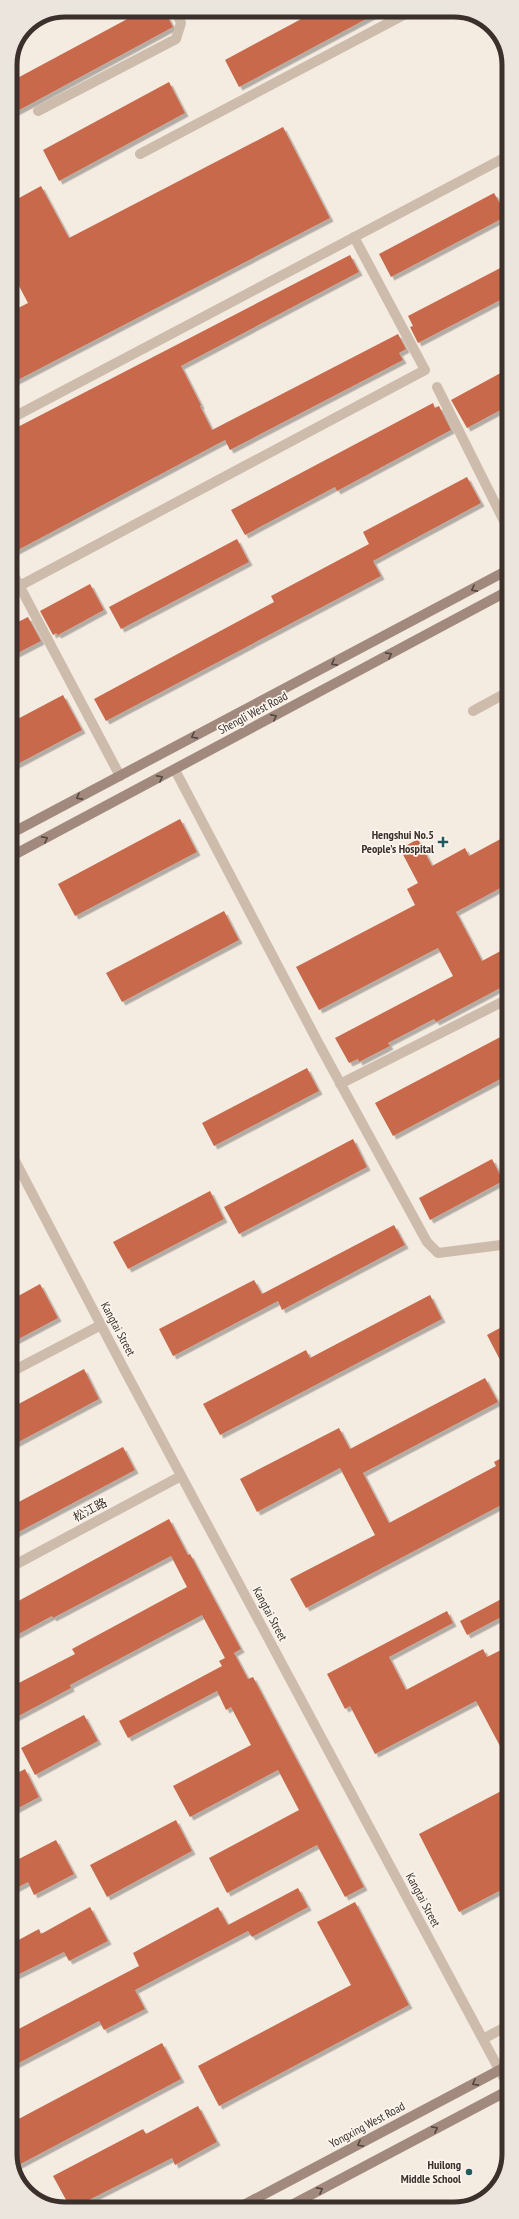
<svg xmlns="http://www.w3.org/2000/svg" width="519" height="2219" font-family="'PT Sans Narrow','Noto Sans SC',sans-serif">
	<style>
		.building { fill: #c8694b; filter: url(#shadow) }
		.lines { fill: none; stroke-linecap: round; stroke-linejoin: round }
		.service { stroke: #cdbbac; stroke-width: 10 }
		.minor { stroke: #cdbbac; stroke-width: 10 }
		.tertiary { stroke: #cdbbac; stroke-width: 10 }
		.secondary { stroke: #a18a7d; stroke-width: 10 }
		.oneway { stroke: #544640 }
		.poi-dot { fill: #1f5a5e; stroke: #fbf5ee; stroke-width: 1.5 }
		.labels { text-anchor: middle; stroke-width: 3.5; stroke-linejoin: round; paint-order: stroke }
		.street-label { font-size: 12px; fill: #3b302b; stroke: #fbf5ee }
		.poi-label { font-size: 12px; font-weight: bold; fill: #3b302b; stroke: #fbf5ee; text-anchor: end }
		.rim { fill: none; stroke: #3b302b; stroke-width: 5 }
	</style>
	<defs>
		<filter id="shadow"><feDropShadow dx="3.5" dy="3.5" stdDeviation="0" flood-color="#0004"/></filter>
	</defs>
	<rect width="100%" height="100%" fill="#f4ebe1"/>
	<path class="building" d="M144,10h20l9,17 -163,88v-33z
		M318,10h65l-144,77 -14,-27z
		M169,82l16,31 -126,68 -16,-31z
		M283,127l47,91 -320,166v-72l18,-9 -18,-34v-66l31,-17 28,52z
		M494,193l13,23 -116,61 -12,-23z
		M350,255l9,17 -178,94 20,39 -1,1 12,24 186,-96 8,15 -7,4 4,7 -173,90 -5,-10 -209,111 -6,-11v-109z
		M508,264v32l-90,47 -8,-16 3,-1 -5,-10z
		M508,369v37l-41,22 -16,-28z
		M433,403l2,5 4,-2 12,24 -114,61 -2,-4 -90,48 -14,-25z
		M467,477l14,26 -108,58 8,15 -275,145 -12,-22 180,-97 -3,-6 98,-52 -6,-12z
		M237,539l12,23 -128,67 -12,-22z
		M90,584l14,26 -46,25 -2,-2 -3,2 -13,-24z
		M28,617l13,24 -31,16v-31z
		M63,695l19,35 -72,38v-45z
		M180,819l17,33 -122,64 -17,-32z
		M508,835v49l-52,28 26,49 26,-14v37l-72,38 -2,-3 -46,24 2,3 -31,16 -1,-3 -9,4 -14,-25 118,-62 -15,-28 -119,62 -23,-43 119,-62 -8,-16 11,-6 -18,-34 18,-10 14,27 33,-18 4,8z
		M224,911l15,29 -117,62 -16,-29z
		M508,1033v42l-115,61 -18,-33z
		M307,1068l12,23 -105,55 -12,-23z
		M353,1139l14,28 -128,67 -15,-27z
		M492,1159l11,22 -73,39 -11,-22z
		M210,1191l14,28 -96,50 -15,-27z
		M394,1225l11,20 -123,65 -4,-9 -105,55 -14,-27 95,-49 8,14z
		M40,1284l18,34 -47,25v-43z
		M430,1295l12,24 -222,116 -17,-31 103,-54 4,8z
		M509,1323v54l-22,-42z
		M84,1369l15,30 -88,47v-38z
		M485,1378l13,24 -135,71 26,50 107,-57 -2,-4 15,-8v47l-203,107 -16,-29 85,-44 -35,-67 -83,44 -17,-33 99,-51 11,21z
		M123,1447l12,23 -124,66v-30z
		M169,1519l19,36 2,-1 51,95 -7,4 14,26 5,-2 111,210 -19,10 -28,-52 -90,48 -18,-35 90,-48 -21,-40 -88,47 -17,-31 78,-41 -20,-38 -5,3 -9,-19 -89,47 -9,-17 103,-55 -3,-5 6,-3 -23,-43 -132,70 1,3 -60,32v-33l64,-33 -3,-5 115,-62 -16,-31 -118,62 -1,-2 -41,22v-33z
		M509,1595v18l-42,22 -7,-14z
		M447,1611l6,12 -64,34 17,33 77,-41 4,8 22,-11v117l-33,-62 -101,53 -25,-48 -5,3 -18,-35z
		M84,1715l14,26 -63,34 -14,-27z
		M25,1769l14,28 -28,15v-36z
		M509,1787v99l-50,26 -40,-78z
		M176,1820l16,31 -85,46 -17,-32z
		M56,1840l18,34 -40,21 -6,-13 -17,9v-28z
		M298,1888l10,19 -56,30 -4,-6 -113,59 10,19 -41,21 -5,-9 -88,46v-34l128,-67 -6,-13 85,-46 10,18z
		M355,1902l54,103 -190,101 -21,-40 153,-81 -34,-63z
		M90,1907l18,34 -39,20 -5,-9 -53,26v-34l28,-15 2,5z
		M162,2043l19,36 -168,89 -2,-4v-41z
		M198,2106l19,36 -42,23 -3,-7 -101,51 -18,-33 90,-47 3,5z"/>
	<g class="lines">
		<path class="service" d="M38,111l138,-72 5,-16 -6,-13
			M140,154l273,-144
			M437,387l71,142
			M473,711l35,-19
			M321,1048l106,194 11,11 71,-9
			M340,1084l168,-85
			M11,1372l90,-47"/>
		<path class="minor" d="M10,419l498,-263
			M10,568l110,208
			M10,591l415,-221 -71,-133
			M175,770l146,278
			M483,2039l26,-14"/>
		<path class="tertiary" d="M11,1153l113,216 385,719
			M11,1567l170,-91"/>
		<path class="secondary" d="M10,834l498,-264
			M10,857l498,-266
			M238,2208l271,-143
			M286,2208l223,-118"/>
	</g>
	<defs><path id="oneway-chevron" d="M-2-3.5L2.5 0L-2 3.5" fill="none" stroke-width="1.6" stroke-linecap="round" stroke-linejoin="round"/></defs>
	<g class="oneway">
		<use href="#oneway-chevron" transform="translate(474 589) rotate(152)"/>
		<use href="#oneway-chevron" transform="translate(389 655) rotate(-28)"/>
		<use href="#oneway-chevron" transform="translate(334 663) rotate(152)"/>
		<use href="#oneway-chevron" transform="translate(274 717) rotate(-28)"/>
		<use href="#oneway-chevron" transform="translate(194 736) rotate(152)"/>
		<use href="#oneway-chevron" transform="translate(160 778) rotate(-28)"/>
		<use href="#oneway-chevron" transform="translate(79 797) rotate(152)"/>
		<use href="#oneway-chevron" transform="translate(45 839) rotate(-28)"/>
		<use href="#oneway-chevron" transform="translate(475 2083) rotate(152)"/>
		<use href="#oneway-chevron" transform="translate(435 2129) rotate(-28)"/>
		<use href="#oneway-chevron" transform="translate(360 2144) rotate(152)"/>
		<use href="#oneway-chevron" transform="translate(320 2190) rotate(-28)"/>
	</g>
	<g class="poi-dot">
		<path d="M441 836h4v4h4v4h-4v4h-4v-4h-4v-4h4z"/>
		<circle cx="469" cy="2172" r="4"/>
	</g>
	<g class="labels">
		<g class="street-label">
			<text transform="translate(253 713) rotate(-28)" y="4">Shengli West Road</text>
			<text transform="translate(118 1329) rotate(62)" y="4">Kangtai Street</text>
			<text transform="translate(90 1510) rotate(-28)" y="4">松江路</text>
			<text transform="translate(270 1614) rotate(62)" y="4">Kangtai Street</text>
			<text transform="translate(423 1900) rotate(62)" y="4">Kangtai Street</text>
			<text transform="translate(367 2125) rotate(-28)" y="4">Yongxing West Road</text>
		</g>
		<g class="poi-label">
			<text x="434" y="839">Hengshui No.5<tspan x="434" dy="14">People's Hospital</tspan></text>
			<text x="461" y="2169">Huilong<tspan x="461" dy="14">Middle School</tspan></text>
		</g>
	</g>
	<path d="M0 0H519V2219H0ZM65 17H454A48 48 0 0 1 502 65V2154A48 48 0 0 1 454 2202H65A48 48 0 0 1 17 2154V65A48 48 0 0 1 65 17Z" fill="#ece5de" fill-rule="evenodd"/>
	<path class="rim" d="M65 17H454A48 48 0 0 1 502 65V2154A48 48 0 0 1 454 2202H65A48 48 0 0 1 17 2154V65A48 48 0 0 1 65 17Z"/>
</svg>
